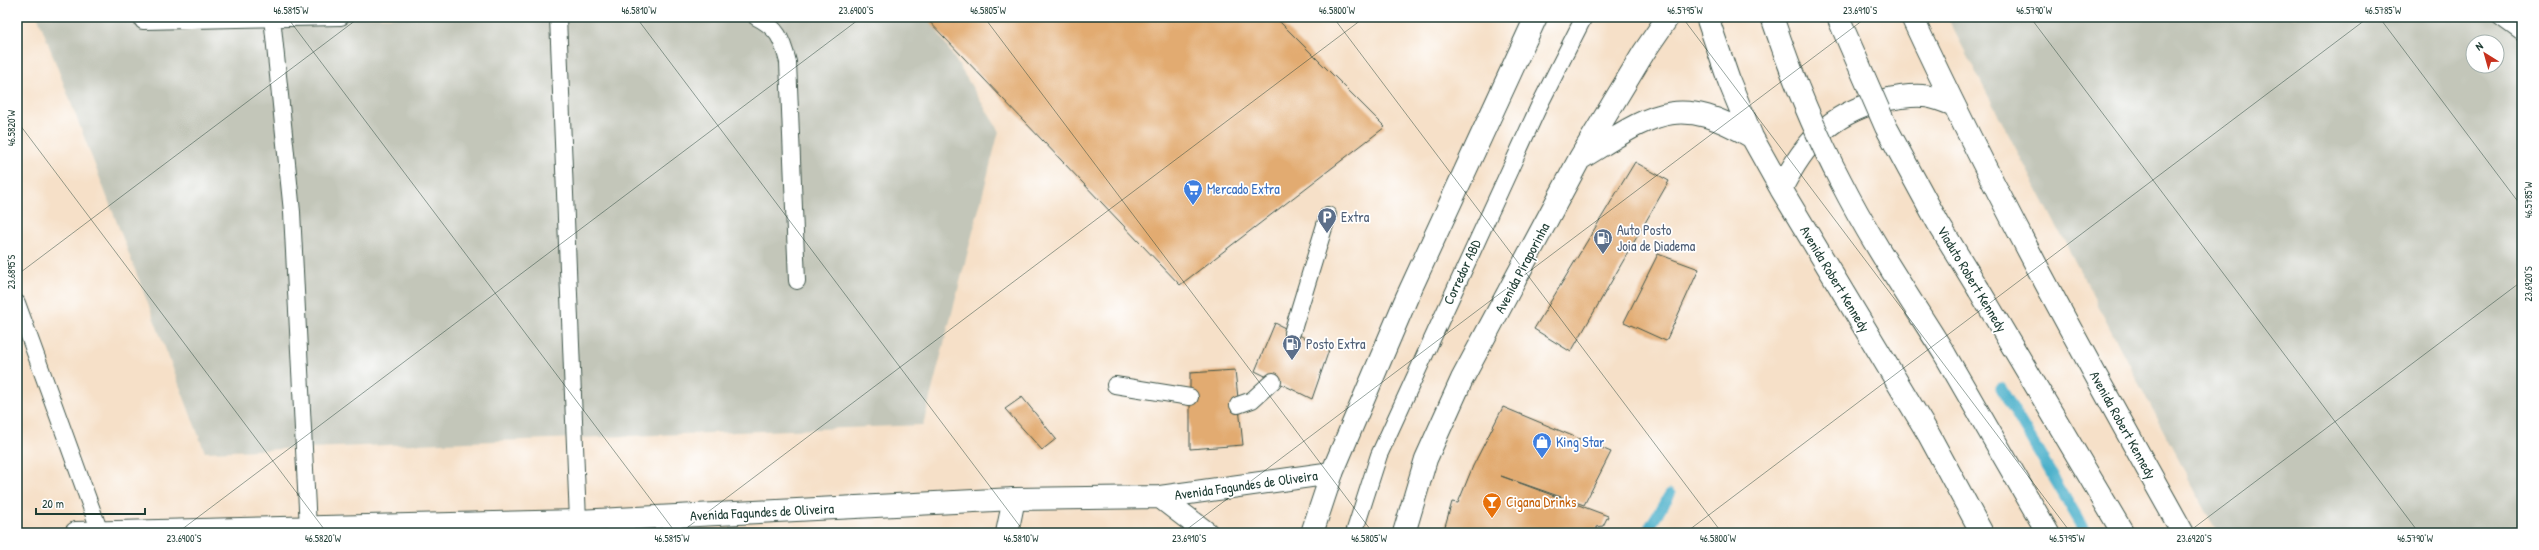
<svg xmlns="http://www.w3.org/2000/svg" width="2539" height="550" font-family="'Patrick Hand',sans-serif">
	<style>
		.industrial { fill: #c3c6b9; fill-rule: evenodd }
		.lines { fill: none; stroke-linecap: round; stroke-linejoin: round }
		.stream { stroke: #4bb0ca; stroke-width: 11 }
		.building { fill: #e2ab71 }
		.lane-casing { stroke: #3f554a; stroke-width: 18 }
		.street-casing { stroke: #3f554a; stroke-width: 24 }
		.secondary-casing { stroke: #3f554a; stroke-width: 24 }
		.primary-casing { stroke: #3f554a; stroke-width: 24 }
		.lane { stroke: #fff; stroke-width: 16 }
		.street { stroke: #fff; stroke-width: 22 }
		.secondary { stroke: #fff; stroke-width: 22 }
		.primary { stroke: #fff; stroke-width: 22 }
		.secondary-bridge-casing { stroke: #3f554a; stroke-width: 24; stroke-linecap: butt }
		.secondary-bridge { stroke: #fff; stroke-width: 22 }
		.ticks { fill: none; stroke: #1f3d34; stroke-width: 1; stroke-opacity: 0.45 }
		.labels { text-anchor: middle; stroke-width: 3.5; stroke-linejoin: round; paint-order: stroke }
		.shop-label { font-size: 14px; fill: #366cbe; stroke: #fff; text-anchor: start }
		.service-label { font-size: 14px; fill: #4e5e75; stroke: #fff; text-anchor: start }
		.street-label { font-size: 14px; fill: #1f3d34; stroke: #fff }
		.food-label { font-size: 14px; fill: #c56008; stroke: #fff; text-anchor: start }
		.neatline { fill: none; stroke: #1f3d34; stroke-width: 1.5 }
		.ticks-label { font-size: 10px; text-anchor: middle; fill: #1f3d34 }
	</style>
	<rect width="100%" height="100%" fill="#fff"/>
	<filter id="ink" filterUnits="userSpaceOnUse"><feTurbulence type="fractalNoise" baseFrequency=".025" numOctaves="2"/><feDisplacementMap in="SourceGraphic" scale="8" xChannelSelector="R" yChannelSelector="G"/><feConvolveMatrix kernelMatrix="1 2 1 2 8 2 1 2 1" color-interpolation-filters="sRGB"/></filter>
	<filter id="wash" filterUnits="userSpaceOnUse"><feTurbulence type="fractalNoise" baseFrequency=".012" numOctaves="4" result="noise"/><feDisplacementMap in="SourceGraphic" scale="16" xChannelSelector="R" yChannelSelector="G"/><feGaussianBlur stdDeviation="0.9" result="paint"/><feColorMatrix in="noise" values="0 0 0 0 0 0 0 0 0 0 0 0 0 0 0 0 0 1.4 0 .05"/><feComposite in="paint" operator="in"/></filter>
	<g filter="url(#wash)">
		<rect width="100%" height="100%" fill="#f6e0c8"/>
		<path class="industrial" d="M38,17h891l70,114 -76,294 -718,27z
			M1947,17h557l18,14v502h-305zM2473,42h24v24h-24z"/>
		<g class="lines">
			<path class="stream" d="M2001,388l85,145
				M1646,533l24,-39"/>
		</g>
		<g id="blocks">
			<path class="building" d="M925,17h350l110,110 -205,158z
				M1635,162l34,19 -98,171 -37,-23z
				M1658,254l41,15 -33,72 -42,-19z
				M1275,323l54,27 -17,49 -57,-28z
				M1235,370l8,75 -53,4v-76z
				M1022,397l34,42 -14,11 -37,-41z
				M1503,407l108,45 -27,53 -83,-29 107,40 -5,10 -6,1v6h-154l9,-31 6,1 15,-37z"/>
		</g>
	</g>
	<g filter="url(#ink)">
		<use href="#blocks" fill-opacity="0" stroke="#3f554a" stroke-width="1"/>
		<g class="lines">
			<g class="lane-casing">
				<path id="lane" d="M272,17l20,195 16,316
					M558,17l20,504
					M756,17c22,11 26,22 32,45l9,219
					M2500,17l22,16
					M143,21l198,-4
					M17,303l83,229
					M1292,333l36,-118
					M1115,385l75,12
					M1238,405l14,-5 21,-19
					M1354,533l25,-78 160,-349 45,-89"/>
			</g>
			<g class="street-casing">
				<path id="street" d="M1007,533l7,-34"/>
			</g>
			<g class="secondary-casing">
				<path id="secondary" d="M1979,290l144,243
					M1944,353l104,180
					M1160,497l47,36
					M76,533l502,-12 436,-22 146,-2 172,-24"/>
			</g>
			<g class="primary-casing">
				<path id="primary" d="M1707,17l22,64 23,56 29,52 148,246 53,98
					M1912,17c82,176 176,346 271,516
					M1583,157c69,-42 93,-65 169,-20
					M1781,189c23,-46 48,-74 99,-88 14,-3 28,-6 43,-5 9,0 20,5 29,8
					M1312,533l20,-60 75,-176 129,-280
					M1404,533l22,-74 36,-80 118,-221 64,-106 24,-35"/>
			</g>
			<use href="#lane" class="lane"/>
			<use href="#street" class="street"/>
			<use href="#secondary" class="secondary"/>
			<use href="#primary" class="primary"/>
			<g class="secondary-bridge-casing">
				<path id="secondary-bridge" d="M1772,17c19,56 41,112 69,165 30,59 68,115 103,171
					M1838,17l48,110 52,96 41,67"/>
			</g>
			<use href="#secondary-bridge" class="secondary-bridge"/>
		</g>
	</g>
	<path class="ticks" d="M287,17l389,516M636,17l389,516M984,17l389,516M1333,17l389,516M1682,17l389,516M2030,17l389,516M2379,17l143,190M17,121l310,412M17,275l343,-258M177,533l685,-516M680,533l685,-516M1182,533l685,-516M1685,533l684,-516M2187,533l335,-252"/>
	<defs>
		<g id="supermarket-pin" transform="scale(1)"><path d="M0 17L-7.5 6A9.5 9.5 0 1 1 7.5 6Z" fill="#3f7fe0" stroke="#fff"/><path d="M-6-5.5h2.5l.6 2H6L4.5 2H-2.5L-4.4-4H-6ZM-1.5 3.2a1.3 1.3 0 1 0 .1 0ZM3 3.2a1.3 1.3 0 1 0 .1 0Z" fill="#fff"/></g>
		<g id="parking-pin" transform="scale(1)"><path d="M0 17L-7.5 6A9.5 9.5 0 1 1 7.5 6Z" fill="#5c6f8a" stroke="#fff"/><path d="M-3.5-5.5H1a3.5 3.5 0 0 1 0 7H-1V5.5H-3.5ZM-1-3.4V-.6H.8a1.4 1.4 0 0 0 0-2.8Z" fill="#fff"/></g>
		<g id="fuel-pin" transform="scale(1)"><path d="M0 17L-7.5 6A9.5 9.5 0 1 1 7.5 6Z" fill="#5c6f8a" stroke="#fff"/><path d="M-5.5-6h7V0h2V4h1.3V-2.5L3-4.5l.8-.8L6-3V5H2.5V1h-1V6h-7ZM-4.2-4.7v3.2H.2V-4.7Z" fill="#fff"/></g>
		<g id="shop-pin" transform="scale(1)"><path d="M0 17L-7.5 6A9.5 9.5 0 1 1 7.5 6Z" fill="#3f7fe0" stroke="#fff"/><path d="M-5-2.5h2.3a2.7 3.5 0 0 1 5.4 0H5L5.5 6h-11ZM-1.5-2.5h3a1.5 2.3 0 0 0-3 0Z" fill="#fff"/></g>
		<g id="bar-pin" transform="scale(1)"><path d="M0 17L-7.5 6A9.5 9.5 0 1 1 7.5 6Z" fill="#e8710a" stroke="#fff"/><path d="M-6-5H6L.8 .8V4.5H3.5V6h-7V4.5H-.8V.8Z" fill="#fff"/></g>
	</defs>
	<g fill-rule="evenodd">
		<use href="#supermarket-pin" x="1193" y="189"/>
		<use href="#parking-pin" x="1327" y="217"/>
		<use href="#fuel-pin" x="1603" y="238"/>
		<use href="#fuel-pin" x="1292" y="344"/>
		<use href="#shop-pin" x="1542" y="442"/>
		<use href="#bar-pin" x="1492" y="502"/>
	</g>
	<g class="labels">
		<g class="shop-label">
			<text x="1207" y="194">Mercado Extra</text>
			<text x="1556" y="447">King Star</text>
		</g>
		<g class="service-label">
			<text x="1341" y="222">Extra</text>
			<text x="1617" y="235">Auto Posto<tspan x="1617" dy="16">Joia de Diadema</tspan></text>
			<text x="1306" y="349">Posto Extra</text>
		</g>
		<g class="street-label">
			<text transform="translate(1522 268) rotate(-62)" y="5">Avenida Piraporinha</text>
			<text transform="translate(1462 272) rotate(-65)" y="5">Corredor ABD</text>
			<text transform="translate(1835 279) rotate(59)" y="5">Avenida Robert Kennedy</text>
			<text transform="translate(1972 279) rotate(59)" y="5">Viaduto Robert Kennedy</text>
			<text transform="translate(2123 425) rotate(61)" y="5">Avenida Robert Kennedy</text>
			<text transform="translate(1246 485) rotate(-8)" y="5">Avenida Fagundes de Oliveira</text>
			<text transform="translate(762 512) rotate(-3)" y="5">Avenida Fagundes de Oliveira</text>
		</g>
		<g class="food-label">
			<text x="1506" y="507">Cigana Drinks</text>
		</g>
	</g>
	<rect width="2539" height="550" fill="none" stroke="#fff" stroke-width="44"/>
	<g transform="translate(2485 54) rotate(323)"><circle r="19" fill="#ffffff" stroke="#a5b1ae"/>
	<path d="M0-3L7 15L0 10L-7 15Z" fill="#c8321e"/>
	<text y="-6" font-size="11" font-weight="bold" text-anchor="middle" fill="#1f3d34">N</text>
	</g>
	<path d="M36 508v6h109v-6" fill="none" stroke="#1f3d34" stroke-width="2"/>
	<text x="42" y="508" font-size="12" fill="#1f3d34" stroke="#ffffff" stroke-width="3" paint-order="stroke">20 m</text>
	<rect x="22" y="22" width="2495" height="506" class="neatline"/>
	<g class="ticks-label">
		<text x="291" y="14">46.5815°W</text>
		<text x="639" y="14">46.5810°W</text>
		<text x="856" y="14">23.6900°S</text>
		<text x="988" y="14">46.5805°W</text>
		<text x="1337" y="14">46.5800°W</text>
		<text x="1685" y="14">46.5795°W</text>
		<text x="1860" y="14">23.6910°S</text>
		<text x="2034" y="14">46.5790°W</text>
		<text x="2383" y="14">46.5785°W</text>
		<text transform="translate(11 128) rotate(-90)" y="4">46.5820°W</text>
		<text transform="translate(2528 200) rotate(-90)" y="4">46.5785°W</text>
		<text transform="translate(11 272) rotate(-90)" y="4">23.6895°S</text>
		<text transform="translate(2528 284) rotate(-90)" y="4">23.6920°S</text>
		<text x="184" y="542">23.6900°S</text>
		<text x="323" y="542">46.5820°W</text>
		<text x="672" y="542">46.5815°W</text>
		<text x="1021" y="542">46.5810°W</text>
		<text x="1189" y="542">23.6910°S</text>
		<text x="1369" y="542">46.5805°W</text>
		<text x="1718" y="542">46.5800°W</text>
		<text x="2067" y="542">46.5795°W</text>
		<text x="2194" y="542">23.6920°S</text>
		<text x="2415" y="542">46.5790°W</text>
	</g>
</svg>
